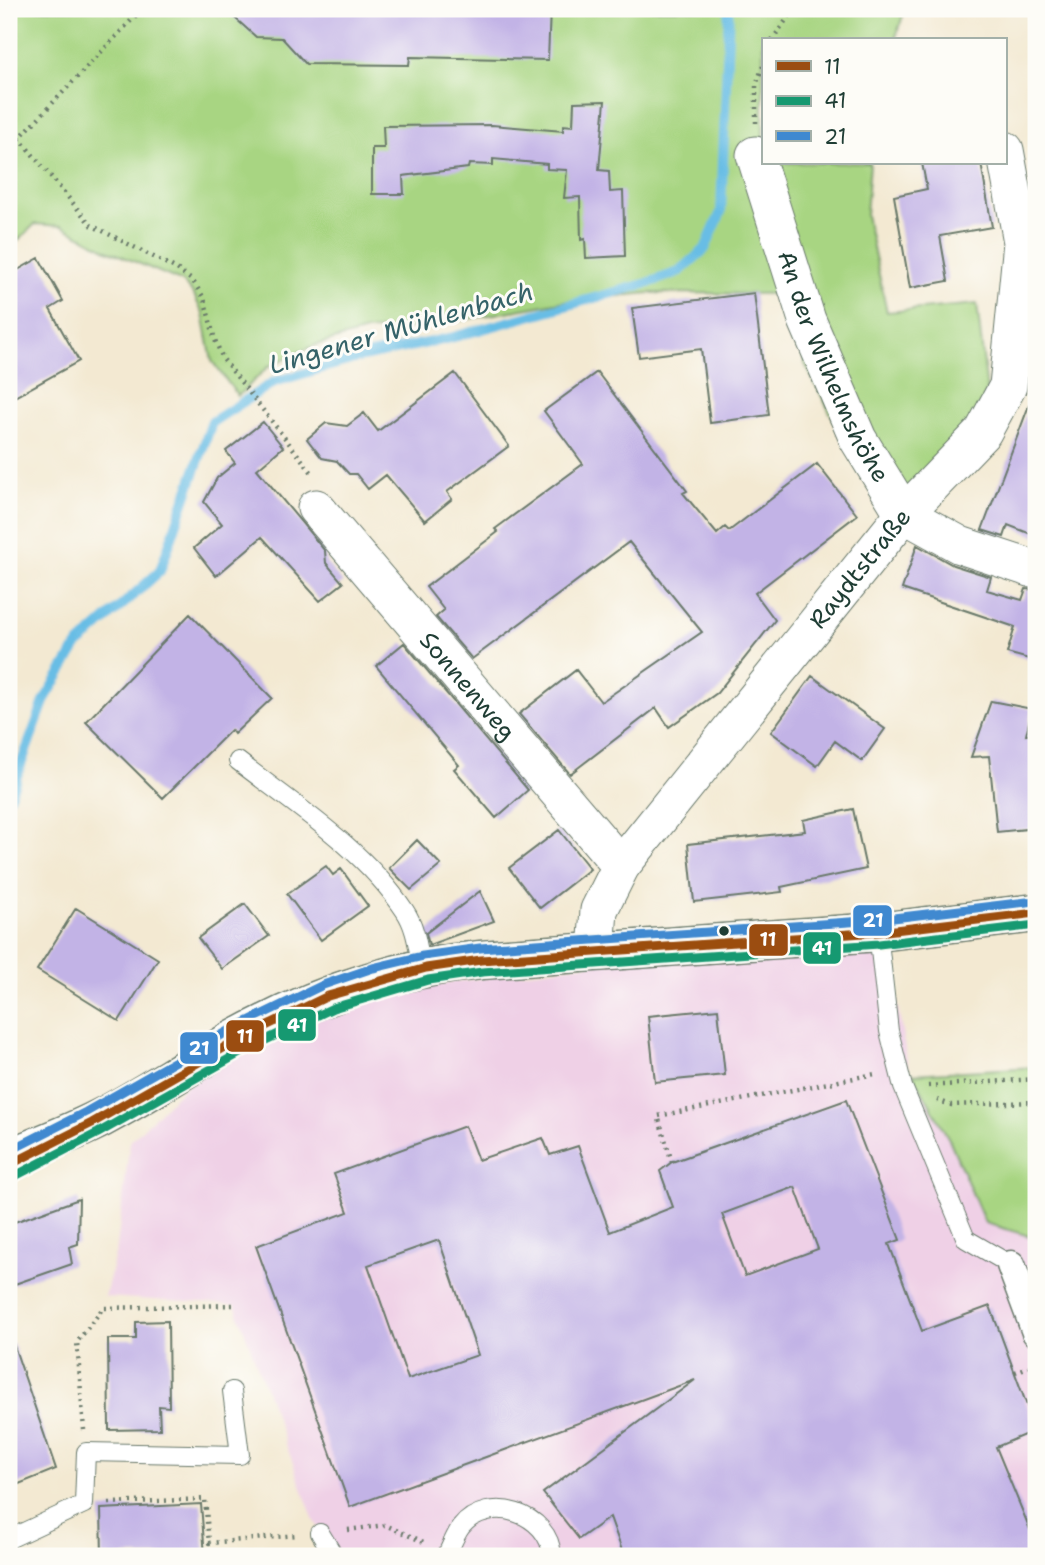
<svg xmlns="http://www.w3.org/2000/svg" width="1045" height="1565" font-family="'Shantell Sans',sans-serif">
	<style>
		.built { fill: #efd0e6 }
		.green { fill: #a8d582; stroke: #64895b; stroke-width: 2 }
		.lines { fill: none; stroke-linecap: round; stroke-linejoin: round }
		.stream { stroke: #68bde5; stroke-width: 10 }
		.building { fill: #c2b3e6; fill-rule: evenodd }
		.service-casing { stroke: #69796b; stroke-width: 20 }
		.pedestrian-casing { stroke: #69796b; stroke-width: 31 }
		.minor-casing { stroke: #69796b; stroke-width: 39 }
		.tertiary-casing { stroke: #69796b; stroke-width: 41 }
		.path { stroke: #69796b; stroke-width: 4.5; stroke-dasharray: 2 5; stroke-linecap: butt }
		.service { stroke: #fff; stroke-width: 18 }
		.pedestrian { stroke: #fff; stroke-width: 28 }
		.minor { stroke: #fff; stroke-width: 37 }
		.tertiary { stroke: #fff; stroke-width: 38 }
		.bus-1-casing { stroke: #fdfcf7; stroke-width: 14 }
		.bus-2-casing { stroke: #fdfcf7; stroke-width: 14 }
		.bus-3-casing { stroke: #fdfcf7; stroke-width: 14 }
		.bus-1 { stroke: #9b4d11; stroke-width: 9 }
		.bus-2 { stroke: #169971; stroke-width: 9 }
		.bus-3 { stroke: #3f89d0; stroke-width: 9 }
		.bus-dot { fill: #1f3d34; stroke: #fdfcf7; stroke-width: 2.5 }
		.labels { text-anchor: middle; stroke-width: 6; stroke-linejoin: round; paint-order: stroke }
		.street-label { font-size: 24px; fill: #1f3d34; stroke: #fdfcf7 }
		.water-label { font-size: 26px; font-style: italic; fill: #356369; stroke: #fdfcf7 }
		.line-badge { stroke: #fdfcf7; stroke-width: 2.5 }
		.badge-label { font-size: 19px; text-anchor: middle; font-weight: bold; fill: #fff }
	</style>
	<rect width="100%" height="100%" fill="#fdfcf7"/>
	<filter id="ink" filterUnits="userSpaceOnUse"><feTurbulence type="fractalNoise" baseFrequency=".0143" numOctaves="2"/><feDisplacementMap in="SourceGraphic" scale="14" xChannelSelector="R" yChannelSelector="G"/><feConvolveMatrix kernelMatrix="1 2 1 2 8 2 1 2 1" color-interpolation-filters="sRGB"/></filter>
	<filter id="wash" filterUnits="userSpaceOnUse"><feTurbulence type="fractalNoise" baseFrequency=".00686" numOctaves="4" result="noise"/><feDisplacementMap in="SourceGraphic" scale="28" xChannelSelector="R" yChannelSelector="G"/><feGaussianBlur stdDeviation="1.57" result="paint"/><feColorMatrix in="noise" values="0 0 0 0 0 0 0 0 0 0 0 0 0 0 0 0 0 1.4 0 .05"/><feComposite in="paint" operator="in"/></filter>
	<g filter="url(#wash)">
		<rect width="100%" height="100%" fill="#f3e9d2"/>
		<path class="built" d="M884,925l26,153 126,-7v485h-702l-21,-38 -78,-213 -130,-8 12,-51 13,-105 102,-100 79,-40z"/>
		<path class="green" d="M9,9h896l-10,31h-132v123h107l-4,52 21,97 90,-8 10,87 -47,92 -43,8 -60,-65 -33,-64 -8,-68 -147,-1 -83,8 -136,25 -64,5 -53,15 -44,20 -31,30 -26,-35 -9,-47 -9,-19 -11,-13 -78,-33 -43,-23 -27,-2 -26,25z
			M1036,1067v171l-51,-15 -35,-82 -37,-67z"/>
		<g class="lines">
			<path class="stream" d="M9,797l36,-98 32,-53 83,-75 52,-149 62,-40 83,-24 93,-20 198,-55 31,-11 26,-23 16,-37 8,-203"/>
		</g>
		<g id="blocks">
			<path class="building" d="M225,9h325l-2,51 -138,-3 -1,8 -103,-1 -24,-26 -26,-1z
				M605,101l-6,69 10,1 1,21 13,-1 2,65 -39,2 -1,-19 -4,1 -1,-43 -16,1 3,-28 -20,-1v-5l-54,-5v6l-24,-1 -1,4 -65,8 1,18h-32v-46h12l-1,-22 109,-1 71,6v-6l10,1 1,-24z
				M922,163h59l11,64 -52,9 8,45 -38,7 -16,-92 33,-7z
				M39,258l24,43 -13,8 29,52 -70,39v-125z
				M754,293l15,122 -59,8 -9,-74 -62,8 -7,-49z
				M597,372l90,119 -4,2 34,41 8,-7 4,4 88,-67 40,51 -102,78 20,27 -58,73 -48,34 -13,-19 -86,66 -51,-60 57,-44 25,32 101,-70 -73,-90 -157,117 -36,-42 8,-7 -18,-23 72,-55 -3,-3 88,-65 -39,-53z
				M455,373l54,73 -62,46 5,7 -27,22 -39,-46 -18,14 -12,-15h-7l-12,-13 -15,-3 -15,-19 19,-16 21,3 17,-13 14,18z
				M1034,392l2,1v143l-28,-11 -4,12 -22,-7z
				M263,422l20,25 -26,22 68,82 1,12 17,20 -23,18 -58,-64 -46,39 -22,-28 28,-24 -18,-22 13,-24 18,-15 -9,-12z
				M917,545l36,20 38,12 -4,13 35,10 4,-11 10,1v71l-29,-8 8,-26 -113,-38z
				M190,614l82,84 -38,36 -3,-4 -68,68 -77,-76z
				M404,643l124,147 -32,28 -42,-49 5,-4 -83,-99z
				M812,676l73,53 -23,32 -27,-20 -18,25 -46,-34z
				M991,701l41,8 -6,26 10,-1v94l-39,4 -8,-76 -18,1z
				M853,809l13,60 -85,18 1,5 -88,10 -6,-58 117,-13 -2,-11z
				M559,830l31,39 -50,39 -31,-40z
				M417,840l24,25 -30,25 -22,-22z
				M326,866l7,9 8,-6 27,37 -47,34 -34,-46z
				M480,891l14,30 -65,24 -3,-12z
				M245,904l24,32 -47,33 -24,-31z
				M76,908l82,51 -39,62 -82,-51z
				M718,1009l7,66 -70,7 -7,-66z
				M846,1100l54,140 -11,4 33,87 68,-25 46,124 -40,17 40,97v12h-412l-14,-39 -31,22 -36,-46 152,-113 -345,127 -94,-261 92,-34 -14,-38 131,-48 13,34 65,-22 7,17 28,-9 32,86 63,-25 -13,-36 12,-9zM795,1187l23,62 -73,27 -23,-62zM439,1240l39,115 -70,24 -40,-114z
				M79,1199l-1,45 -9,3 3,17 -63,22v-62z
				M168,1321l1,86 -10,-1 1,23 -51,1 -1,-91h28v-17z
				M13,1343l43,126 -47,19v-144z
				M201,1504l4,52h-103l-1,-47z"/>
		</g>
	</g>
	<g filter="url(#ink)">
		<use href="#blocks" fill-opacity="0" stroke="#69796b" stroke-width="2"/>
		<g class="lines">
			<g class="service-casing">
				<path id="service" d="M238,761c58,45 126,88 167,150 11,16 13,38 17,57
					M878,932l11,99 14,56 63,152 45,26
					M320,1533l14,23
					M9,1539l75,-35 2,-52 154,3 -8,-64
					M446,1556c5,-9 9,-21 15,-29 27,-34 89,-14 91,29"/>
			</g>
			<g class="pedestrian-casing">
				<path id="pedestrian" d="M1011,1265l25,67"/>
			</g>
			<g class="minor-casing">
				<g id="minor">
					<path id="s1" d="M755,155l52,165 51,119 46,75 56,31 76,25"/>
					<path id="s2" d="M316,508l305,358"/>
					<path id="s3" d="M596,951l3,-41 22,-44 283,-352 79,-82 25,-46 14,-144 -17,-92"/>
				</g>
			</g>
			<g class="tertiary-casing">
				<path id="tertiary" d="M9,1158c31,-13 63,-25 92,-40 44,-23 86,-51 129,-76 79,-44 161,-74 251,-82l397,-28 158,-19"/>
			</g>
			<path class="path" d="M772,40l22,-31
				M756,123v-38l7,-19
				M19,138l72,87 86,44 16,12 11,17 11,42 8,19 90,115
				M9,149l133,-140
				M928,1086l108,-7
				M937,1100l14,5 85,-3
				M672,1162l-14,-46 217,-42
				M1015,1372l21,-8
				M84,1430l-7,-88 26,-34 132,-3
				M109,1503l96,-4 4,44 88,-8
				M348,1530l37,-5 41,18"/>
			<use href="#service" class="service"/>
			<use href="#pedestrian" class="pedestrian"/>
			<use href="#minor" class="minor"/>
			<use href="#tertiary" class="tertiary"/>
			<g class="bus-1-casing">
				<path id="bus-1" d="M9,1165l83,-42 147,-84 89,-43 98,-28 55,-8 397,-28 158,-19"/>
			</g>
			<g class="bus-2-casing">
				<path id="bus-2" d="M15,1176l83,-43 147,-83 88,-42 95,-28 54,-8 397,-28 157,-19"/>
			</g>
			<g class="bus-3-casing">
				<path id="bus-3" d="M9,1151l77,-39 148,-84 89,-43 50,-17 50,-12 57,-8 397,-28 158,-19"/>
			</g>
			<use href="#bus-1" class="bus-1"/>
			<use href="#bus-2" class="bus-2"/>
			<use href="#bus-3" class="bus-3"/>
		</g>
	</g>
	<circle class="bus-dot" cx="724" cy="931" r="6"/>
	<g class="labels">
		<g class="street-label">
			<text dy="8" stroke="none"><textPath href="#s1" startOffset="226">An der Wilhelmshöhe</textPath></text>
			<text dy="8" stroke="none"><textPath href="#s3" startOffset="472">Raydtstraße</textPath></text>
			<text dy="8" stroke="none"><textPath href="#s2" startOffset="234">Sonnenweg</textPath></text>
		</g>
		<g class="water-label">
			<text transform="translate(401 328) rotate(-16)" y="9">Lingener Mühlenbach</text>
		</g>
	</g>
	<g class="line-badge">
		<rect x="852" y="904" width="41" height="33" rx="7" fill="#3f89d0"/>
		<rect x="748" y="923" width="41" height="34" rx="7" fill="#9b4d11"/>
		<rect x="802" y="931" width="40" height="34" rx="7" fill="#169971"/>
		<rect x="277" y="1008" width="40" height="34" rx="7" fill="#169971"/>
		<rect x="225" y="1019" width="40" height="34" rx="7" fill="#9b4d11"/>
		<rect x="179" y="1031" width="40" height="34" rx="7" fill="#3f89d0"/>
	</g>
	<g class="badge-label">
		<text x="873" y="927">21</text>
		<text x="768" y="946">11</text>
		<text x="822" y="955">41</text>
		<text x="297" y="1032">41</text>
		<text x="245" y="1043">11</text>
		<text x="199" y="1055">21</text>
	</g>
	<rect width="1045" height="1565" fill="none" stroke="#fdfcf7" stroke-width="35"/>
	<rect x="762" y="38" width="245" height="126" fill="#fdfcf7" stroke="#a4b0a9" stroke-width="2"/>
	<rect x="776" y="61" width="35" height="10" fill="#9b4d11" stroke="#a4b0a9" stroke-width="2"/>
	<text x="824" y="74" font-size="21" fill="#1f3d34">11</text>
	<rect x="776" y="96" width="35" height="10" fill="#169971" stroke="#a4b0a9" stroke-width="2"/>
	<text x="824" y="108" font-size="21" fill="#1f3d34">41</text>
	<rect x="776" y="131" width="35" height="10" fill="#3f89d0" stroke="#a4b0a9" stroke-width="2"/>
	<text x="824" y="144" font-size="21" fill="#1f3d34">21</text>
</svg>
